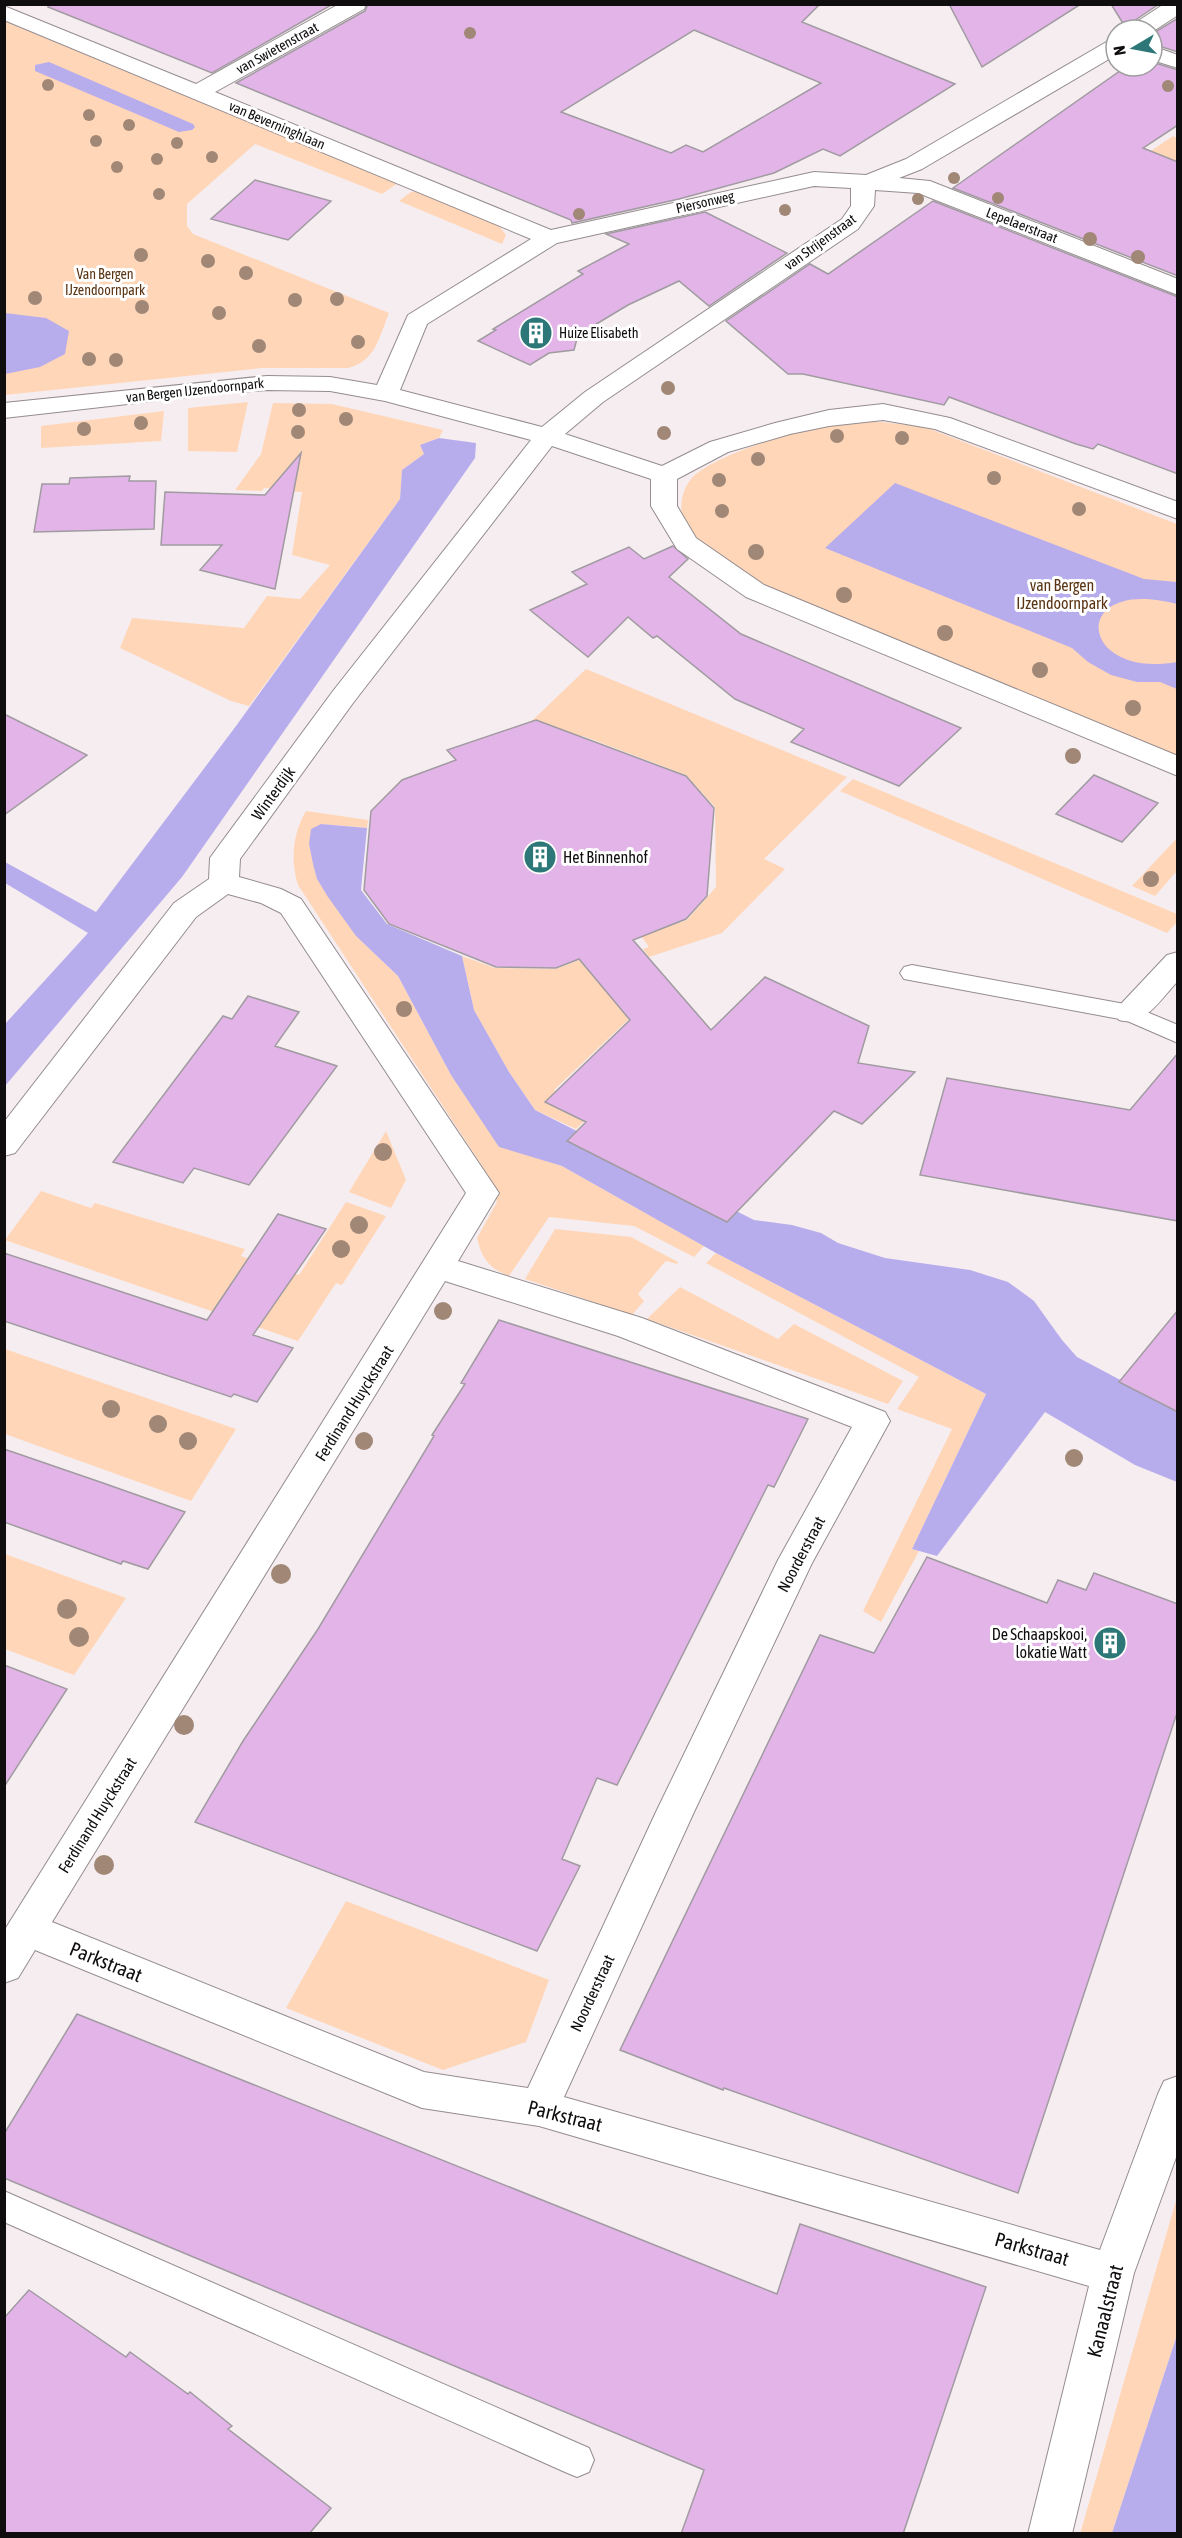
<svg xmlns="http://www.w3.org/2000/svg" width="1182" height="2538" font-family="'Asap Condensed',sans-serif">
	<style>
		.green { fill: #ffd6b8 }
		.water { fill: #b8adec }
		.building { fill: #e3b4e8; stroke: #a09ba1; stroke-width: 1.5; fill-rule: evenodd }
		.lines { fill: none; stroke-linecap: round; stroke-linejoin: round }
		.service-casing { stroke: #948c8f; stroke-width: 2 }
		.minor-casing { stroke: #948c8f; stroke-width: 2 }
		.service { fill: #fff; fill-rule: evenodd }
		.minor { fill: #fff; fill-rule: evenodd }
		.tree { fill: #a08776 }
		.labels { text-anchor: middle; stroke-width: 6; stroke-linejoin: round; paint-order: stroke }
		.far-street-label { font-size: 14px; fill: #100d0e; stroke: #fff }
		.far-park-label { font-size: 14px; fill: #5a3413; stroke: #fff }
		.far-poi-label { font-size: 14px; fill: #100d0e; stroke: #fff; text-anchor: start }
		.park-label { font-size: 16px; fill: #5a3413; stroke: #fff }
		.street-label { font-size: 16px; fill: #100d0e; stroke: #fff }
		.poi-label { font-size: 16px; fill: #100d0e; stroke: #fff; text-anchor: start }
		.near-street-label { font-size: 20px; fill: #100d0e; stroke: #fff }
	</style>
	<rect width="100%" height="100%" fill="#f6edf0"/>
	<path class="green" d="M4,21l394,162 -16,11 -127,-50 -68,60v22l6,8 196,79c-10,24 -13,48 -41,55h-86l-257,27z
		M1173,136l4,2v32l-26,-19z
		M418,191l78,31 10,13 -4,9 -103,-43 12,-9z
		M248,402l-11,50 -49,-1v-43z
		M273,403l59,1 111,26 -4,8 -19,7 4,9 -22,16 -2,29 -151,207 -18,-5 -111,-53 12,-30 112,10 23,-32 33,3 30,-34 -38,-10 10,-63 -25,-1 -1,-2 -12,-1 -2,3 -27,-1 26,-36z
		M164,411l-3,30 -120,7v-22z
		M872,421l53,6 252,97v234l-412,-170 -79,-56c-6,-17 -8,-37 5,-53 20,-24 116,-52 149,-57 10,-1 21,0 32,-1z
		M586,669l261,108 -83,82 21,10 -63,64 -73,24 -6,-8 6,-2 -8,-11 46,-16 29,-33 -1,-80 -29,-32 -103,-39h-57l-14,4z
		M853,779l324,135v8l-10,11 -327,-142z
		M306,811l62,9 -1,8 -46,-4 -12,20 8,35 39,57 42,40 53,99 48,71 63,20 142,80 -10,11 -60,-31 -85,-9 -40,59c-20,-8 -27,-17 -32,-38l20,-36 -9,-27 -190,-290c-8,-25 -5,-52 8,-74z
		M1177,838v33l-22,25 -23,-10z
		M462,956l33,12 61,1 23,-9 10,11 59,30 -94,89 41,21 -19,18 -41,-19 -26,-38 -35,-62z
		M386,1131l20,49 -15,28 -42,-16z
		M41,1191l50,17 4,-5 150,46 -4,7 58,19 47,-73 40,14 -44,69 -6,-2 -38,58 -293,-101z
		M555,1229l76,8 47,25 -1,2 -11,-3 -3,3 -25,30 6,7 -12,14 -107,-36z
		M716,1253l270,141 -74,155 7,2 -38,71 -18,-11 89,-182 -55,-20 22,-32 -213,-114z
		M680,1287l98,52 16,-15 109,57 -15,23 -241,-85z
		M5,1349l231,80 -45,72 -186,-67z
		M5,1554l121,44 -52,77 -69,-26z
		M346,1901l203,79 -23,62 -83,28 -157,-62z
		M1177,2197v138l-65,198 -32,1z"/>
	<path class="water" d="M49,62l144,62 2,3 -3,3 -13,2 -144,-61v-6z
		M5,313l41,5 23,13 -4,23 -25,13 -35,7z
		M439,438l37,5 -1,15 -293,419 -177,209v-62l83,-91 -83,-50v-21l91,50 140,-186 164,-227 2,-29 22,-16 -4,-9z
		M895,483l249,96 33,3v22c-109,-29 -100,76 0,58v27l-17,-7h-23l-26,-7 -23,-13 -16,-14 -247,-100z
		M321,824l46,4 -6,62 26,34 75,32 12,54 35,62 26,38 219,110 38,5 29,8 17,10 47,15 85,12 38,12 26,19 28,39 15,17 100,53v72l-42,-17 -90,-53 -108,144 -25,-7 74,-155 -270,-141 -154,-87 -63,-19 -48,-72 -53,-99 -42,-40 -28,-39 -11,-18 -4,-15 -4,-20 2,-15z
		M1177,2335v198h-65z"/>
	<path class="building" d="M48,4h285l-121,69 -164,-66z
		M368,4h452l-18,18 153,62 -115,72 -17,-7 -49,24 -95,26 -107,24 -1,-3 -335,-137 129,-72zM694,30l127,53 -118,69 -17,-7 -15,8 -110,-41z
		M949,4h132l-99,63z
		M1111,4h48l-28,19 -4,7z
		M1178,18v34l-26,-8v-10z
		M1152,62l26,8v55l-35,23 35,14v114l-225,-88 174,-122h25z
		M255,180l76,21 -43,39 -77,-21z
		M933,201l245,96v177l-80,-30 -5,5 -17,-5 -127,-47 -5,8 -141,-31h-15l-62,-53 84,-57 18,10z
		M705,212l82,41 -78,53 -30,-25 -51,24 -50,30 -4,15 -25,3 -19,12 -52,-24 18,-11 -3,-1 90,-55 -5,-3 51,-27 -23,-10z
		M301,453l-26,136 -75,-19 22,-25h-61l4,-53 100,3z
		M130,476l-1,5h27l-2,48 -120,3 8,-48h27l1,-6z
		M673,546l15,13 -19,18 72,57 220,94 -62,58 -108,-44 13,-13 -69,-30 -78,-63 -4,2 -25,-21 -40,40 -58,-47 57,-26 -15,-12 57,-25 15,12z
		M4,714l83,41 -83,60z
		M536,720l150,56 28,32 -7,88 -21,23 -53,21 78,90 54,-53 104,49 -11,37 57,9 -53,52 -28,-13 -107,111 -160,-81 19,-19 -41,-20 85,-82 -51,-61 -23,9 -60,-1 -107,-43 -25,-34 7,-79 31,-31 54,-20 -9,-10z
		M1094,775l64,28 -36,39 -66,-28z
		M248,996l51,16 -24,34 62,20 -88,119 -55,-17 -11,15 -70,-21 110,-146 9,3z
		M1178,1053v168l-258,-46 27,-97 183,32z
		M278,1214l48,15 -73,106 40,13 -36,54 -23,-8 -3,3 -227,-76v-68l203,67z
		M1178,1310v102l-59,-30z
		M499,1320l309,99 -34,68 -6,-2 -151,300 -20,-7 -35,81 18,7 -43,85 -342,-129 48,-81 75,-112 116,-193 -2,-1 33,-51 -4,-1z
		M4,1449l99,34 82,29 -37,57 -25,-8 -2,3 -117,-42z
		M927,1557l120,46 11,-23 28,10 8,-17 84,31v106l-160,483 -294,-105 -1,2 -103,-40 200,-415 54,18z
		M4,1665l63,24 -63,98z
		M77,2014l700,280 23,-70 186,63 -83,247h-222l23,-64 -700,-292v-44z
		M29,2290l97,67 4,-5 58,42 2,-2 42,34 -4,3 103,79 -22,26h-305v-216z"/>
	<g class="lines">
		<g class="service-casing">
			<path id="service" d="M912,965l218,40 48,20v18l-53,-23 -221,-41 -4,-6 4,-6z
				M4,2191l585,257 5,12 -5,12 -12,5 -12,-5 -561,-250z"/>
		</g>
		<g class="minor-casing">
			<path id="minor" d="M339,4h27l-2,5 -149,83 336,138 263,-58 52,3 40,-16 202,-118 8,-2v16l-194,114 -23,9 31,3 248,98v16l-260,-102 -43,-3 -1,16 -16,23 -255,173 -38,32 97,32 48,-24 65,-19 54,-13 54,-6 67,14 228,84v17l-243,-90 -52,-9 -54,6 -39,8 -62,18 -51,27v27l19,32 68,47 414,171v20l-432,-179 -69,-48 -26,-43v-27l-99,-33 -199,257 -113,156 -1,18 42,12 20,10 198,294 -41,68 184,57 243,94 5,9 -78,142 -118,249 -130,285 536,153 58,-156 6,-13 14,-5v76l-44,121 -62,261h-44l61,-248 -550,-160 -117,-18 -387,-158 -17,28 -14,5v-52l462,-738 -185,-280 -20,-10 -33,-9 -32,23 -181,236 -11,3v-34l170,-219 35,-24 1,-21 5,-7 118,-160 198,-251 -146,-39 -55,-10 -63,-1 -42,3 -221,25v-15l263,-27 63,1 47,8 31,-70 123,-76 -527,-219v-14l192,78zM814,186l37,2v18l-9,13 -257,173 -43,35 -142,-37 27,-66 130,-81zM445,1281l173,55 234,91 -74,133 -122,252 -128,276 -104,-16 -372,-150z
				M1164,4h14v11l-26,17 -23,-2 3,-5z
				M1152,46l26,9v13l-26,-8z
				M1178,952v29c-17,17 -33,47 -59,39l-4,-7 4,-7 48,-51z"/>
		</g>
		<use href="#service" class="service"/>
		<use href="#minor" class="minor"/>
	</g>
	<g class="tree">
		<circle cx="470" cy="33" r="6"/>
		<circle cx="48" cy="85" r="6"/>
		<circle cx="1168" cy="86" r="6"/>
		<circle cx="89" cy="115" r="6"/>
		<circle cx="129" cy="125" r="6"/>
		<circle cx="96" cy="141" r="6"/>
		<circle cx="177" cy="143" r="6"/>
		<circle cx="212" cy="157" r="6"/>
		<circle cx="157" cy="159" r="6"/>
		<circle cx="117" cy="167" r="6"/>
		<circle cx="954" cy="178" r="6"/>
		<circle cx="159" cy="194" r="6"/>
		<circle cx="998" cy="198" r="6"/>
		<circle cx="918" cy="199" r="6"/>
		<circle cx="785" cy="210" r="6"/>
		<circle cx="579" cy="214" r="6"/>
		<circle cx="1090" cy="239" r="7"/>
		<circle cx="141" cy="255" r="7"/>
		<circle cx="1138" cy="257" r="7"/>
		<circle cx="208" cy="261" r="7"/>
		<circle cx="246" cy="273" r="7"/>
		<circle cx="35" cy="298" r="7"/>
		<circle cx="337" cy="299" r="7"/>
		<circle cx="295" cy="300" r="7"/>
		<circle cx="142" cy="307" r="7"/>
		<circle cx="219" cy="313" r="7"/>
		<circle cx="358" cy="342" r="7"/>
		<circle cx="259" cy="346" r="7"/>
		<circle cx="89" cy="359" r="7"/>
		<circle cx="116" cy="360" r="7"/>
		<circle cx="668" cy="388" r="7"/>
		<circle cx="299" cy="410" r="7"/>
		<circle cx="346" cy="419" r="7"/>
		<circle cx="141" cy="423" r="7"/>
		<circle cx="84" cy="429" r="7"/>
		<circle cx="298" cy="432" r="7"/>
		<circle cx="664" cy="433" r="7"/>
		<circle cx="837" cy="436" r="7"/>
		<circle cx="902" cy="438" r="7"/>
		<circle cx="758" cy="459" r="7"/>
		<circle cx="994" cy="478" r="7"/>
		<circle cx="719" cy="480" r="7"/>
		<circle cx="1079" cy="509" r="7"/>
		<circle cx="722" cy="511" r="7"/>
		<circle cx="756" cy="552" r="8"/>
		<circle cx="844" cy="595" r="8"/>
		<circle cx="945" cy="633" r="8"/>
		<circle cx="1040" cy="670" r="8"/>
		<circle cx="1133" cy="708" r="8"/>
		<circle cx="1073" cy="756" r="8"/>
		<circle cx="1151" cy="879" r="8"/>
		<circle cx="404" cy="1009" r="8"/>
		<circle cx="383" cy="1152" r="9"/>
		<circle cx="359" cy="1225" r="9"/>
		<circle cx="341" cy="1249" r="9"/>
		<circle cx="443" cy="1311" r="9"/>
		<circle cx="111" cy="1409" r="9"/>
		<circle cx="158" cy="1424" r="9"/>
		<circle cx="188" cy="1441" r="9"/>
		<circle cx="364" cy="1441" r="9"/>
		<circle cx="1074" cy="1458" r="9"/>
		<circle cx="281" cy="1574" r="10"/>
		<circle cx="67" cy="1609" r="10"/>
		<circle cx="79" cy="1637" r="10"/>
		<circle cx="184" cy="1725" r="10"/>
		<circle cx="104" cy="1865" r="10"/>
	</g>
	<defs>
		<g id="building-disc" transform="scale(1.725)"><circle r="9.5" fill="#2d7778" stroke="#fff"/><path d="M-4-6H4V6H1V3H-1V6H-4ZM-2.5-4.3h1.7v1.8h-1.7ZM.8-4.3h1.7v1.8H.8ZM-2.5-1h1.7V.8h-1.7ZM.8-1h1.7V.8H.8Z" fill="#fff"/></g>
	</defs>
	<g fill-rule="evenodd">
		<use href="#building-disc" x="536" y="333"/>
		<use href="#building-disc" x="540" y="857"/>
		<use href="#building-disc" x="1110" y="1643"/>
	</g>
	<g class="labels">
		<g class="far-street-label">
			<text transform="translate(277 48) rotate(-29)" y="5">van Swietenstraat</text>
			<text transform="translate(277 125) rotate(23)" y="5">van Beverninghlaan</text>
			<text transform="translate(705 202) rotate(-13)" y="5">Piersonweg</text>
			<text transform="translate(1022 225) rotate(21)" y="5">Lepelaerstraat</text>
			<text transform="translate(820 242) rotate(-36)" y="5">van Strijenstraat</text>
			<text transform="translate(195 390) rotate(-6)" y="5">van Bergen IJzendoornpark</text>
		</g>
		<g class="far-park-label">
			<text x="105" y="279">Van Bergen<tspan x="105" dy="16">IJzendoornpark</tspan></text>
		</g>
		<g class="far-poi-label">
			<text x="559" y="338">Huize Elisabeth</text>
		</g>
		<g class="park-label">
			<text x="1062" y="591">van Bergen<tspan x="1062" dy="18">IJzendoornpark</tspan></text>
		</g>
		<g class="street-label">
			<text transform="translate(273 793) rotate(-54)" y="6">Winterdijk</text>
			<text transform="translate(354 1403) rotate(-58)" y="6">Ferdinand Huyckstraat</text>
			<text transform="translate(801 1554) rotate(-62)" y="6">Noorderstraat</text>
			<text transform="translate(97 1815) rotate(-58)" y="6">Ferdinand Huyckstraat</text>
			<text transform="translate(592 1993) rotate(-65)" y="6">Noorderstraat</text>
		</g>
		<g class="poi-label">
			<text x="563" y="863">Het Binnenhof</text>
			<text x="1087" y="1640" text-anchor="end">De Schaapskooi,<tspan x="1087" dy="18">lokatie Watt</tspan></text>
		</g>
		<g class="near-street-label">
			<text transform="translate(106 1962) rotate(22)" y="7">Parkstraat</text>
			<text transform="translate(565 2116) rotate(14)" y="7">Parkstraat</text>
			<text transform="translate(1032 2249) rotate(16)" y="7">Parkstraat</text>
			<text transform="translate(1105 2311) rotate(-76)" y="7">Kanaalstraat</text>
		</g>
	</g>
	<rect width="1182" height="2538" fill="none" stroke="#100d0e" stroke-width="12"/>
	<g transform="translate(1134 48) rotate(260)"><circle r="28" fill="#ffffff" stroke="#9f9e9f" stroke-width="1.5"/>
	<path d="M0-4.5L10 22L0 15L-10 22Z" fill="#2d7778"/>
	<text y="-9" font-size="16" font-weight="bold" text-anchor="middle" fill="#100d0e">N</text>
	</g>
</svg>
